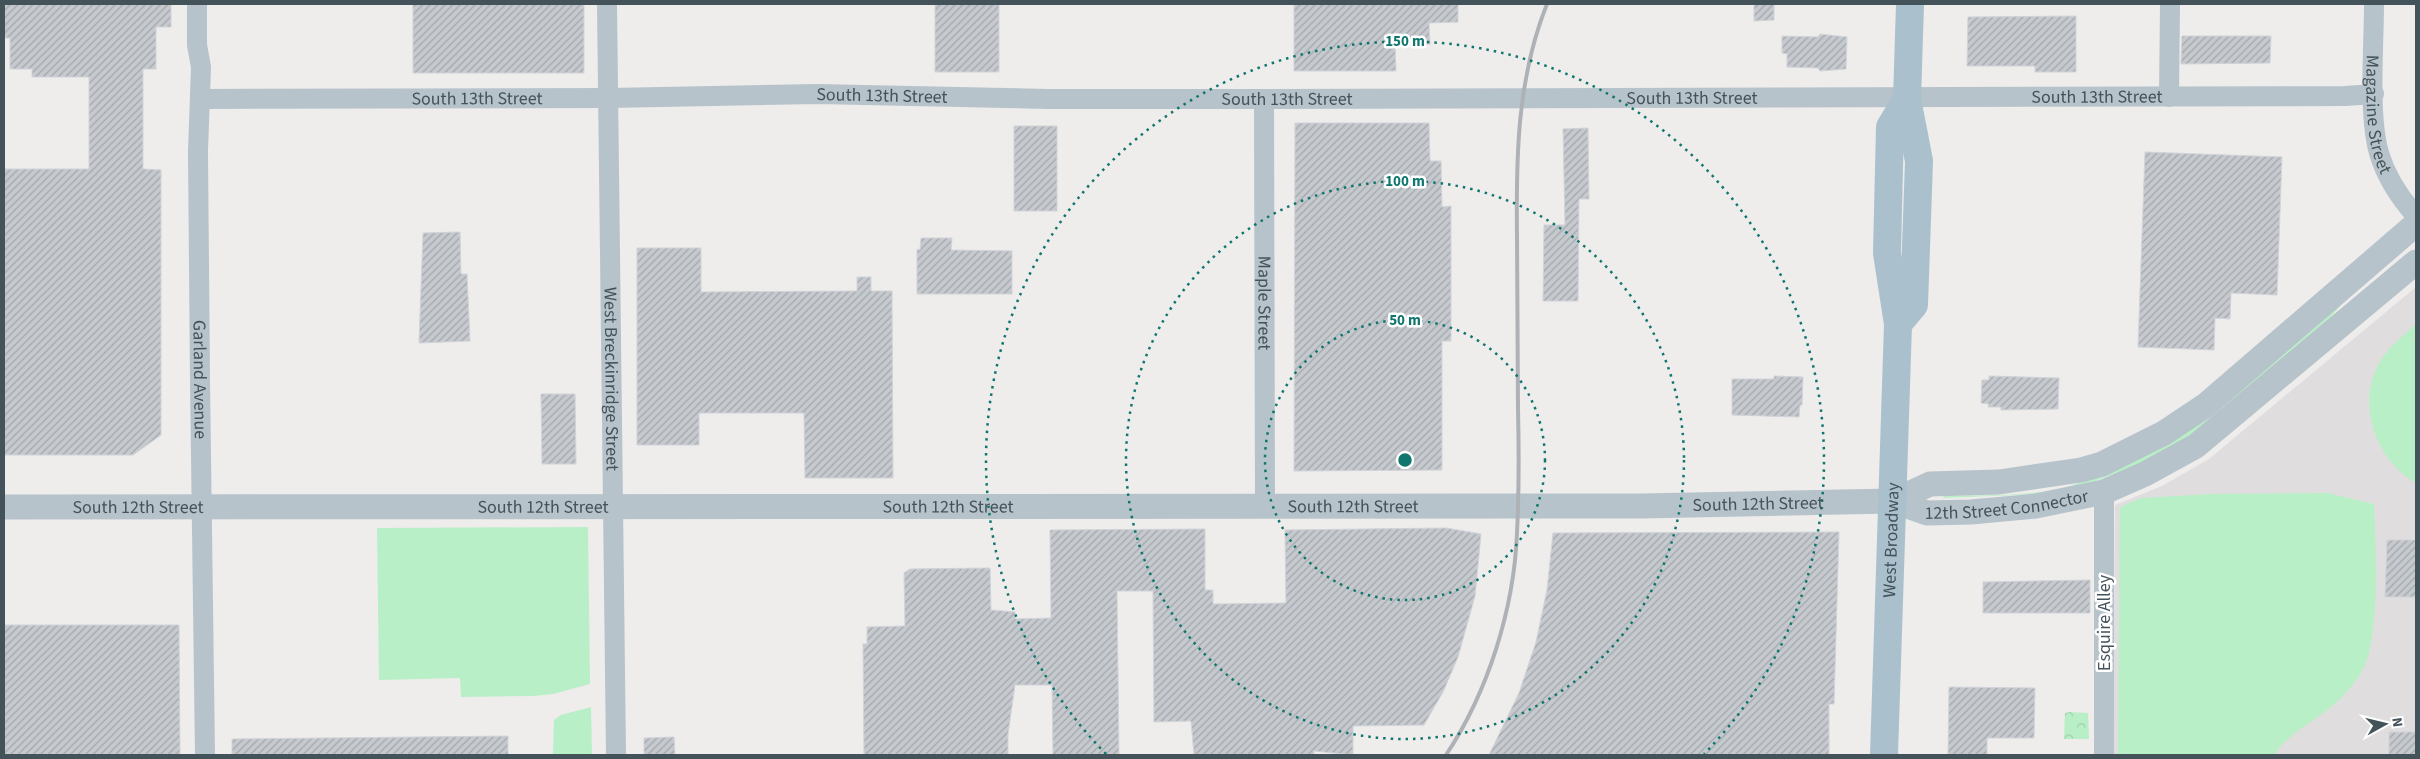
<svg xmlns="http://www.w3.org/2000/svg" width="2420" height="759" font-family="'Source Sans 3',sans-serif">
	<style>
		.education { fill: #e0ddde }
		.grass { fill: #b8efc6 }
		.forest { fill: url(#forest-crowns) }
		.building { fill: url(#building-hatch); stroke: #d0d3d8 }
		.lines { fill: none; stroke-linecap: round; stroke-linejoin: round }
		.minor { stroke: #b7c3ca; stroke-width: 20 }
		.tertiary { stroke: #b7c3ca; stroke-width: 25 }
		.primary { stroke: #aac0cd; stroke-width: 28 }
		.rail { stroke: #aeb2b7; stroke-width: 4 }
		.ring { fill: none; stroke: #0f766e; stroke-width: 2.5; stroke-dasharray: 2.5 5 }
		.labels { text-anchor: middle; stroke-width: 5; stroke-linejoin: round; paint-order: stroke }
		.street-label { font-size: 18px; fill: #44525a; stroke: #fff }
		.centre { fill: #0f766e; stroke: #fff; stroke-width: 2.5 }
		.ring-label { font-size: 15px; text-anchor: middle; font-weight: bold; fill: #0f766e; stroke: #fff; stroke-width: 5; stroke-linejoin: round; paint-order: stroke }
	</style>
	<defs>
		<pattern id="forest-crowns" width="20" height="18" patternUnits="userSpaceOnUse" patternTransform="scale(1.25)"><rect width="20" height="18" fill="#b8efc6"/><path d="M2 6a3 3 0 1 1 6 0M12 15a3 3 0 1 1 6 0" fill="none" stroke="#9fcfac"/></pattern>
		<pattern id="building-hatch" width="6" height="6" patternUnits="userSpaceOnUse" patternTransform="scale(1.25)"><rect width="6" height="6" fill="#c6cacf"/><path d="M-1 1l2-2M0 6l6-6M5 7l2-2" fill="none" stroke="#a2a7ab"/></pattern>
	</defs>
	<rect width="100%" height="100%" fill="#efecec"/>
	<path class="education" d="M2416,287v468h-303l2,-250 47,-19 47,-27z"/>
	<path class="grass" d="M2349,295l-27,33 -118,98 -25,17 -38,21 -51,19 -49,11 -98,4 1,-2c41,-1 84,1 123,-9 15,-4 29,-14 42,-21z
		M2416,324v159c-41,-23 -61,-81 -35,-123 9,-14 23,-25 35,-36z
		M2327,493l47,11c2,46 5,104 -5,149 -4,17 -16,33 -28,45 -21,21 -50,32 -67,57h-156l2,-248 21,-9 70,-4z
		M588,527l2,157 -37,10 -19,2 -73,1 -1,-19 -81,2 -2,-152z
		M591,707l1,48h-39l1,-35 7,-5z"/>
	<path class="forest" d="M2070,712l18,1 1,26h-25l1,-26z"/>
	<path class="building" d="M4,4h167v23h-15v42h-13v100l18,1v265l-28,20h-129v-286h85v-92h-57v-8h-22v-31h-6z
		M413,4h171v69h-171z
		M935,4h64v68h-64z
		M1294,4h164v18l-29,1 1,21 -35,1 1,26h-102z
		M1754,4h20v16l-20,1z
		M2076,16v56h-41v-6h-68l1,-49z
		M1820,34l27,3 -1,32 -26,2 -2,-3 -31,-1v-13l-5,-1v-17l36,1z
		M2182,36h89l-1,27 -89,1z
		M1295,123h134l1,38h11l1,46 9,-1v135h-9v129l-148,1z
		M1014,126h43v85h-43z
		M1588,128l1,71h-10l-1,102h-35l1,-76h21l-2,-96z
		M2145,152l137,5 -5,138 -46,-2 -1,26 -15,-1 -1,32 -76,-3z
		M460,232l1,42h6l3,67 -51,2 4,-110z
		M921,238h31l-1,12 61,1v43h-95v-45l3,1z
		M637,248h64v44l156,-1v-14h14v14h21l1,187h-88l-1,-65h-105v32h-62z
		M1774,376l29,1 -1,28h-2l-1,12 -67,-2v-36h42z
		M1989,376l70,2 -1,31 -57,1v-3h-13l1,-3 -8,-1 1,-23h7z
		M541,394h34l1,70h-34z
		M1446,528l35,6 -6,62 -17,61 -15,35 -19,33 -71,1v29l-39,-4v4h-120l-3,-34 -37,1 -1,-131h-36l2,164h-66l-1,-70h-37l-7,49v21h-144l-1,-111h4v-17l38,-1 -1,-53 6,-4 80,-1 1,42 24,2v7l36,-1 -1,-88 155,-1v61h8v14l73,-1 -1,-73z
		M1839,532l-5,172h-5v51h-340l30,-62 17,-51 11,-52 6,-57z
		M2387,540h29v57h-31z
		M2090,580v33h-107v-31z
		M4,625h175l1,130h-176z
		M1949,687l86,1 -1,50h-47v17h-39z
		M2389,732h27v23h-27z
		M508,736v19h-276v-16z
		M674,737l1,18h-31v-17z"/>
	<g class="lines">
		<g class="minor">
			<path id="s1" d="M197,4v41l4,22 -3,84 2,229 5,375"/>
			<path id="s2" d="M607,4l9,751"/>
			<path id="s3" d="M2374,4c0,43 -6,110 5,149 7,24 21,45 37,63"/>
			<path d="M2169,97l1,-93"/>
			<path id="s4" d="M201,99l408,-1 208,-4 231,5h216l1081,-3 29,-2"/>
			<path id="s5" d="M1264,99l1,408"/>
			<path d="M2104,492v263"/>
		</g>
		<g class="tertiary">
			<path d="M1893,501l37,-17 69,-2 82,-12 21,-6 62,-31 42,-28 210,-181"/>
			<path id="s6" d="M4,507l1637,-1 252,-5 34,12 44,-1 65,-6 68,-14 41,-18 51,-28 220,-184"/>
		</g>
		<g class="primary">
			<path d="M1898,324l16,-19 5,-144 -12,-62 3,-95"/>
			<path id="s7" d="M1884,755l14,-431 -11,-71 3,-126 17,-28"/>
		</g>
		<path class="rail" d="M1446,755c42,-63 68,-146 71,-222 2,-41 2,-82 1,-124 0,-57 -1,-115 -1,-173 -1,-80 0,-157 30,-232"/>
	</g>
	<g class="ring">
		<circle cx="1405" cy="460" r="140"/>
		<circle cx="1405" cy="460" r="279"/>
		<path d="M1106 754A419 419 0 1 1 1704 754"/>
	</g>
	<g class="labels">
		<g class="street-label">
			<text dy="6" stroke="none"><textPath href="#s4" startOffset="681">South 13th Street</textPath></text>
			<text dy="6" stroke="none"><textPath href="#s4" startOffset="1896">South 13th Street</textPath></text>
			<text dy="6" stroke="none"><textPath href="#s4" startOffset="276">South 13th Street</textPath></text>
			<text dy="6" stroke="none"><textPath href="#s4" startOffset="1086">South 13th Street</textPath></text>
			<text dy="6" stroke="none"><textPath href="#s4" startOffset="1491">South 13th Street</textPath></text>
			<text dy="6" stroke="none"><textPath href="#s3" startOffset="111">Magazine Street</textPath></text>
			<text dy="6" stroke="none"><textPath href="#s5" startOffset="204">Maple Street</textPath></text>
			<text dy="6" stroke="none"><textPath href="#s1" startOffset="376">Garland Avenue</textPath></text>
			<text dy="6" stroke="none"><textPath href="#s2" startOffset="375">West Breckinridge Street</textPath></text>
			<text dy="6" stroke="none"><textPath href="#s6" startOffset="2005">12th Street Connector</textPath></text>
			<text dy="6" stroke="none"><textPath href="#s6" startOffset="1754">South 12th Street</textPath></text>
			<text dy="6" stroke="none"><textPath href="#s6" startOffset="134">South 12th Street</textPath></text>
			<text dy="6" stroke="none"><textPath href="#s6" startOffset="539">South 12th Street</textPath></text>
			<text dy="6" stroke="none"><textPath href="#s6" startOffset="944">South 12th Street</textPath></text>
			<text dy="6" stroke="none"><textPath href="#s6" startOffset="1349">South 12th Street</textPath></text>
			<text dy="6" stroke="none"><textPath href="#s7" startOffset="215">West Broadway</textPath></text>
			<text transform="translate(2104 623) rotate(-90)" y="6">Esquire Alley</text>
		</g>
	</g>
	<circle cx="1405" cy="460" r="8" class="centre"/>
	<g class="ring-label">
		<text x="1405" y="46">150 m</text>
		<text x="1405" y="186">100 m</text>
		<text x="1405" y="325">50 m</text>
	</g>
	<rect width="2420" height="759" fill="none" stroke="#44525a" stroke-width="10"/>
	<g transform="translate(2385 724) rotate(82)" stroke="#ffffff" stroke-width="4" paint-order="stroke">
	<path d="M0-4L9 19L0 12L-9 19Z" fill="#44525a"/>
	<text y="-8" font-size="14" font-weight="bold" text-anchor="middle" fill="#44525a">N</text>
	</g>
</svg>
